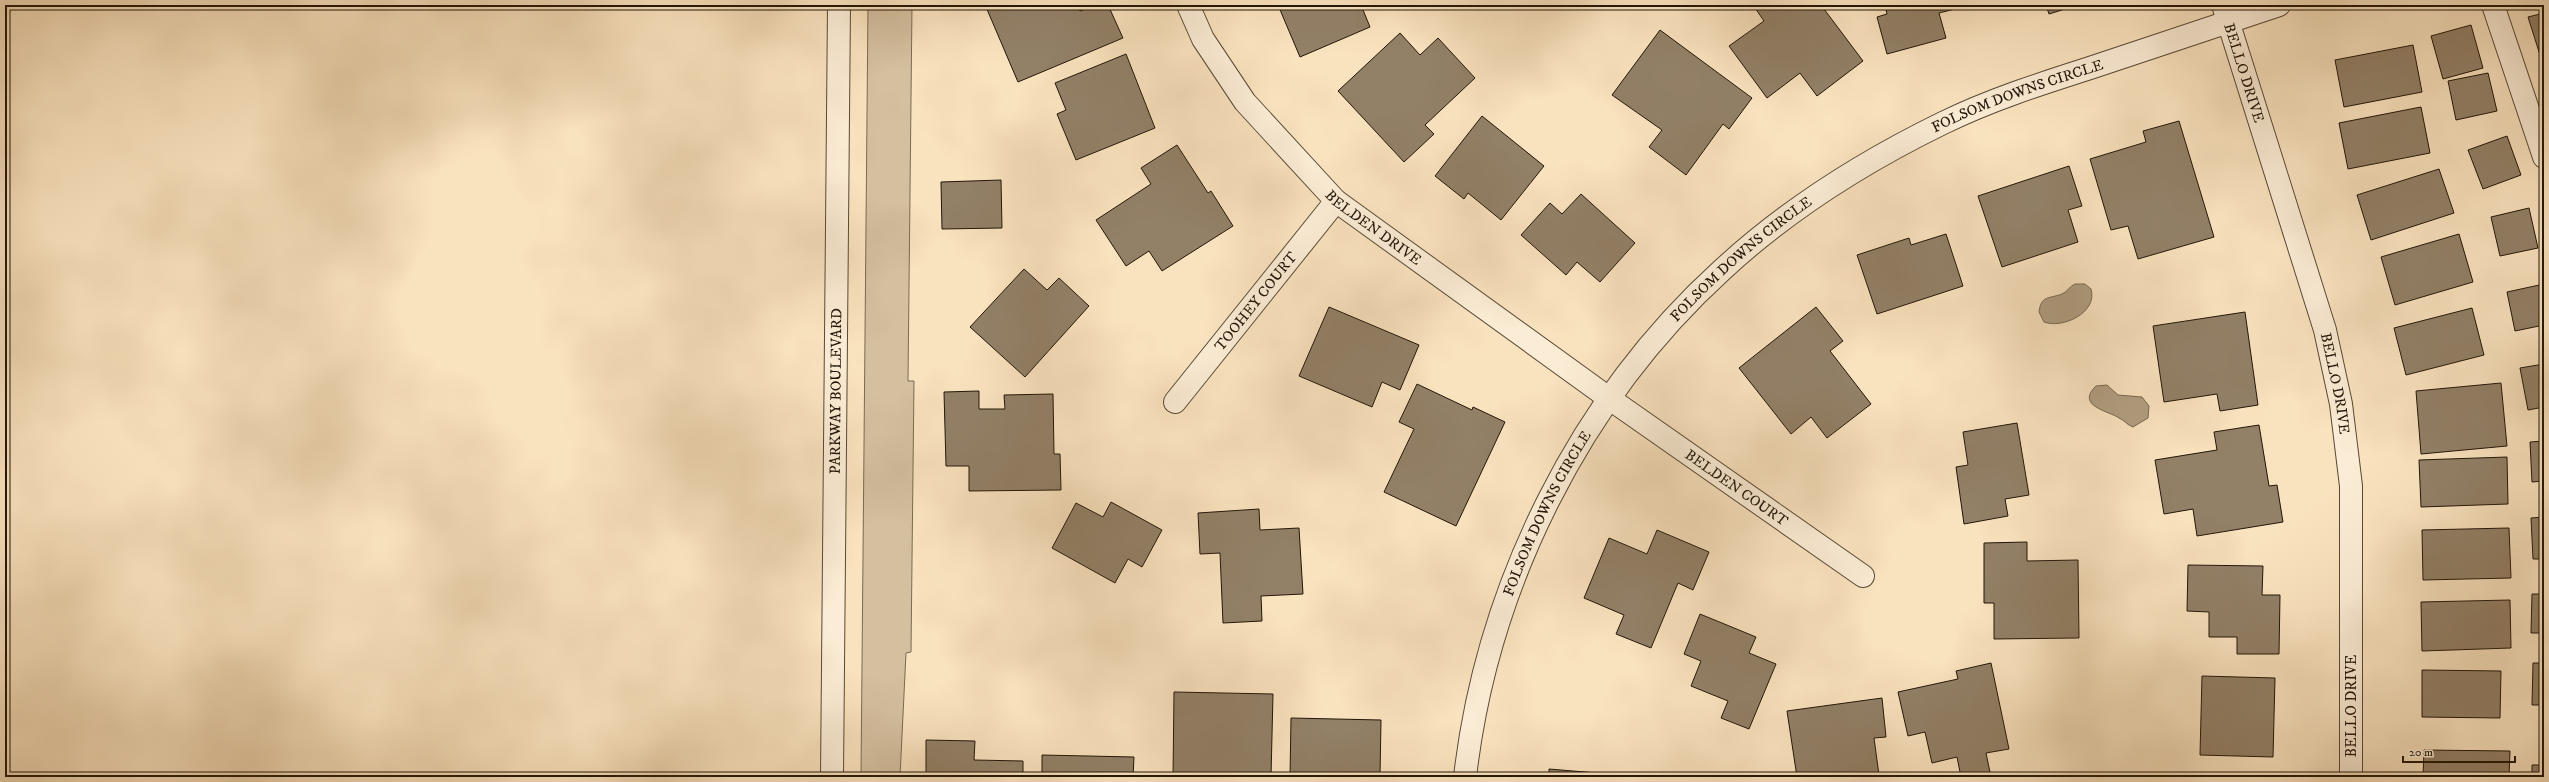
<svg xmlns="http://www.w3.org/2000/svg" width="2549" height="782" font-family="'IM FELL DW Pica',serif">
	<style>
		.green { fill: #d4bf9f; stroke: #7b6a54 }
		.water { fill: #b09d80; stroke: #776750 }
		.building { fill: #928067; stroke: #221609 }
		.lines { fill: none; stroke-linecap: round; stroke-linejoin: round }
		.minor-casing { stroke: #584936; stroke-width: 24 }
		.minor { stroke: #fbecd5; stroke-width: 22 }
		.labels { text-anchor: middle; stroke-width: 3.5; stroke-linejoin: round; paint-order: stroke }
		.street-label { font-size: 15px; fill: #221609; stroke: #fbecd5 }
	</style>
	<rect width="100%" height="100%" fill="#f9e2be"/>
	<filter id="stains"><feTurbulence type="fractalNoise" baseFrequency=".005" numOctaves="4"/><feColorMatrix values="0 0 0 0 .2 0 0 0 0 .09 0 0 0 0 .02 0 0 0 .5 -.17"/></filter>
	<radialGradient id="worn" r=".72"><stop offset=".6" stop-color="#630" stop-opacity="0"/><stop offset="1" stop-color="#630" stop-opacity=".3"/></radialGradient>
	<path class="green" d="M868,5h44l-4,376h6l-3,271 -5,1 -6,124h-39z"/>
	<path class="water" d="M2075,284h10l6,5c7,24 -29,40 -47,33l-5,-10c2,-17 10,-13 23,-18 5,-2 8,-8 13,-10z
		M2107,385l11,10 24,2 7,9 -1,12 -15,9c-6,-2 -9,-7 -14,-9 -10,-7 -44,-12 -23,-32z"/>
	<path class="building" d="M991,5h86l3,6 15,-6h13l15,33 -105,44 -32,-75z
		M1278,5h83l9,22 -70,30z
		M1753,5h68l42,56 -46,35 -17,-23 -33,25 -38,-52 35,-25z
		M1885,5h73l1,3 -20,5 7,25 -59,16 -10,-37 10,-3z
		M2046,5h32l-29,9z
		M2544,13v41l-4,1 -12,-38z
		M2471,25l12,43 -40,11 -12,-43z
		M1660,30l92,68 -23,31 -6,-5 -37,51 -37,-28 13,-17 -50,-35z
		M1400,33l20,22 18,-17 37,40 -50,47 9,9 -30,28 -66,-71z
		M2413,45l9,47 -78,15 -9,-47z
		M1126,54l29,74 -79,32 -19,-46 9,-4 -11,-27z
		M2488,73l9,38 -41,9 -8,-39z
		M2421,107l9,46 -82,16 -9,-46z
		M1482,116l62,50 -43,54 -33,-27 -4,6 -29,-23z
		M2179,121l35,116 -76,22 -10,-33 -17,4 -21,-71 56,-17 -3,-11z
		M2507,136l14,39 -38,14 -15,-39z
		M1177,145l31,48 3,-2 22,35 -71,45 -13,-20 -23,15 -30,-46 55,-36 -10,-16z
		M2069,166l13,40 -14,4 10,32 -76,25 -24,-71z
		M2439,169l15,44 -83,27 -14,-45z
		M1001,180l1,48 -60,1 -1,-47z
		M1581,194l54,49 -35,39 -23,-20 -11,13 -45,-40 29,-32 12,11z
		M2529,208l9,40 -38,8 -9,-39z
		M1946,234l17,52 -86,28 -20,-59 52,-17 2,7z
		M2459,234l14,48 -78,23 -14,-48z
		M1024,269l23,21 12,-12 30,28 -64,71 -55,-50z
		M2544,284v41l-29,6 -8,-39z
		M1329,307l90,38 -19,45 -18,-8 -10,25 -73,-31z
		M1816,307l27,34 -13,10 41,53 -44,34 -16,-21 -20,17 -52,-66z
		M2472,308l12,47 -78,20 -12,-47z
		M2245,312l13,93 -38,6 -3,-17 -53,8 -11,-76z
		M2544,364v43l-16,3 -8,-42z
		M2501,383l6,63 -86,8 -5,-63z
		M1417,384l55,26 1,-3 32,15 -49,104 -72,-34 30,-63 -15,-7z
		M979,391v18h26l-1,-14 49,-1 1,60h6l1,36 -92,1v-25h-23l-2,-74z
		M2017,423l12,72 -24,4 3,17 -44,8 -8,-57 12,-2 -5,-33z
		M2259,425l10,61 8,-1 6,37 -86,14 -4,-27 -29,5 -9,-54 62,-10 -3,-18z
		M2544,441v40l-12,1 -2,-40z
		M2507,457l1,47 -87,3 -2,-47z
		M1111,502l51,28 -20,37 -14,-8 -13,24 -63,-35 24,-45 27,14z
		M1259,509l1,21 39,-2 4,66 -42,2 1,25 -39,2 -3,-70 -20,1 -2,-41z
		M2544,517v42h-11l-2,-41z
		M2509,528l2,50 -88,2 -1,-50z
		M1657,530l52,22 -16,38 -15,-7 -27,65 -35,-14 8,-19 -40,-17 25,-60 38,16z
		M2027,542v19l51,-1 1,78 -85,1v-36h-10v-60z
		M2188,565l75,1 -1,29h18l-1,59h-42v-17h-28v-25l-22,-1z
		M2532,594h12v39h-13z
		M2510,600l1,48 -89,3 -1,-49z
		M1700,614l56,23 -7,16 27,11 -27,65 -28,-11 7,-17 -37,-15 10,-25 -17,-7z
		M1991,663l18,86 -23,4 5,24h-30l-4,-20 -25,6 -7,-31 -17,4 -10,-44 60,-13 -2,-8z
		M2533,663h11v42h-12z
		M2422,670l79,1 -1,47 -78,-1z
		M2202,676l73,2 -2,79 -73,-2z
		M1174,692l99,2 -2,83h-98z
		M1882,698l4,39 -12,1 5,37 -18,2h-64l-10,-66z
		M1291,718l90,2 -1,57h-90z
		M926,740l49,1 -1,19 49,1v16h-97z
		M2424,750l86,1 -1,26h-86z
		M1042,755l92,2 -1,20h-91z
		M2532,765h12v12h-12z
		M1549,769l96,8h-96z"/>
	<g class="lines">
		<g class="minor-casing">
			<g id="minor">
				<path id="s1" d="M1188,5l15,34 42,63 91,99 274,198 253,177"/>
				<path id="s2" d="M2223,5l102,325 16,74 10,82v291"/>
				<path d="M2493,5l51,152"/>
				<path id="s3" d="M1175,402l161,-201"/>
				<path id="s4" d="M832,777l7,-772"/>
				<path id="s5" d="M1465,777c22,-191 115,-378 257,-507 66,-61 141,-108 221,-147 47,-23 97,-39 147,-55 63,-21 126,-42 189,-63"/>
			</g>
		</g>
		<use href="#minor" class="minor"/>
	</g>
	<g class="labels">
		<g class="street-label">
			<text dy="5" stroke="none"><textPath href="#s2" startOffset="71">BELLO DRIVE</textPath></text>
			<text dy="5" stroke="none"><textPath href="#s5" startOffset="926">FOLSOM DOWNS CIRCLE</textPath></text>
			<text dy="5" stroke="none"><textPath href="#s1" startOffset="293">BELDEN DRIVE</textPath></text>
			<text dy="5" stroke="none"><textPath href="#s5" startOffset="602">FOLSOM DOWNS CIRCLE</textPath></text>
			<text dy="5" stroke="none"><textPath href="#s3" startOffset="129">TOOHEY COURT</textPath></text>
			<text dy="5" stroke="none"><textPath href="#s2" startOffset="395">BELLO DRIVE</textPath></text>
			<text dy="5" stroke="none"><textPath href="#s4" startOffset="386">PARKWAY BOULEVARD</textPath></text>
			<text dy="5" stroke="none"><textPath href="#s1" startOffset="740">BELDEN COURT</textPath></text>
			<text dy="5" stroke="none"><textPath href="#s5" startOffset="278">FOLSOM DOWNS CIRCLE</textPath></text>
			<text transform="translate(2351 706) rotate(-90)" y="5">BELLO DRIVE</text>
		</g>
	</g>
	<rect width="2549" height="782" fill="none" stroke="#f9e2be" stroke-width="20"/>
	<rect x="6" y="6" width="2537" height="770" fill="none" stroke="#221609" stroke-width="2"/>
	<rect x="10" y="10" width="2529" height="762" fill="none" stroke="#221609"/>
	<path d="M2403 756v6h112v-6" fill="none" stroke="#221609" stroke-width="2"/>
	<text x="2409" y="756" font-size="12" fill="#221609" stroke="#fbecd5" stroke-width="3" paint-order="stroke">20 m</text>
	<rect width="100%" height="100%" filter="url(#stains)"/>
	<rect width="100%" height="100%" fill="url(#worn)"/>
</svg>
